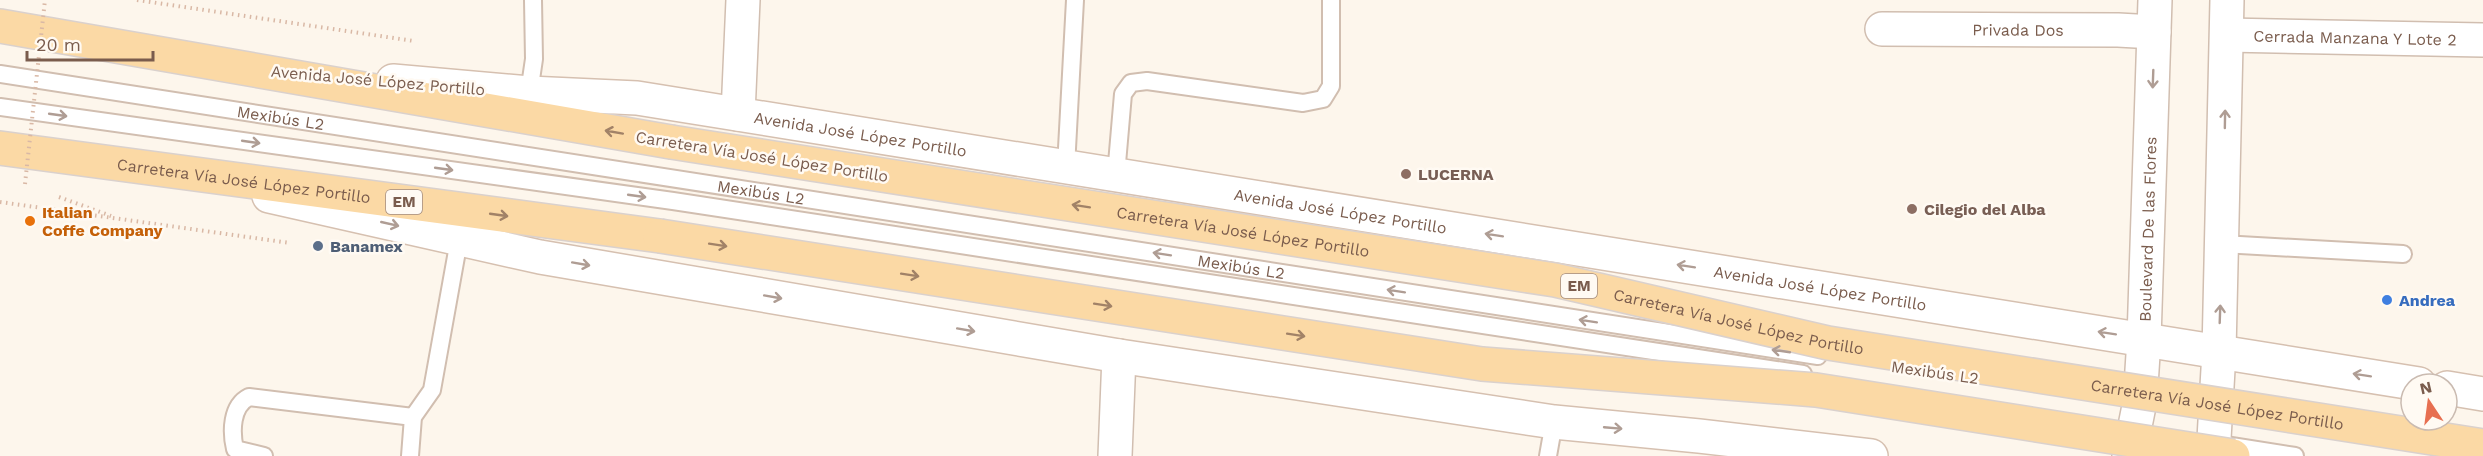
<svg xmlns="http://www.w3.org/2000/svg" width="2483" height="456" font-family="'Work Sans',sans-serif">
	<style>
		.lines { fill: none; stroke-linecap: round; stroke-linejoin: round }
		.service-casing { stroke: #d1beb0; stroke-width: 20 }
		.minor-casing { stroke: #d1beb0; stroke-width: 36 }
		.tertiary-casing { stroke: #d1beb0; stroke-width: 36 }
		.secondary-casing { stroke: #d6c0b0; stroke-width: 36 }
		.primary-casing { stroke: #dad1cd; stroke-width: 36 }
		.path { stroke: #d9b8a5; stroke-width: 4; stroke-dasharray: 1.5 4.5; stroke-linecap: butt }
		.service { stroke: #fff; stroke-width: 16 }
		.minor { stroke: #fff; stroke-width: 33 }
		.tertiary { stroke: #fff; stroke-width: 33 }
		.secondary { stroke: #fff; stroke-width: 33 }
		.primary { stroke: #fbd9a5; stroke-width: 33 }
		.primary-bridge-casing { stroke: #dad1cd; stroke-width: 36; stroke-linecap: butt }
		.path-bridge { stroke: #d9b8a5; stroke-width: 4; stroke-dasharray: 1.5 4.5; stroke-linecap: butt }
		.primary-bridge { stroke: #fbd9a5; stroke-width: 33 }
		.oneway { stroke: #af9d94 }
		.oneway2 { stroke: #a18267 }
		.education-dot { fill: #8d6e63; stroke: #fffaf3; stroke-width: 2 }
		.food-dot { fill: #e8710a; stroke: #fffaf3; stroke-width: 2 }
		.service-dot { fill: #5c6f8a; stroke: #fffaf3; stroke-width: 2 }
		.shop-dot { fill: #3f7fe0; stroke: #fffaf3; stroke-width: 2 }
		.labels { text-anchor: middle; stroke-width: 5; stroke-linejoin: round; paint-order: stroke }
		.shield { fill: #fffaf3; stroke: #a28b7f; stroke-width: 1.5 }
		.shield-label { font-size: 15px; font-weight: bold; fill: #7a5c4d }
		.street-label { font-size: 16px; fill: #7a5c4d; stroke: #fffaf3 }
		.education-label { font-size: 16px; font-weight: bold; fill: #785e54; stroke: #fffaf3; text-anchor: start }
		.food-label { font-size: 16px; font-weight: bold; fill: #c56008; stroke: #fffaf3; text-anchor: start }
		.service-label { font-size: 16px; font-weight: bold; fill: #4e5e75; stroke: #fffaf3; text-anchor: start }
		.shop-label { font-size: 16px; font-weight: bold; fill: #366cbe; stroke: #fffaf3; text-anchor: start }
	</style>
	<rect width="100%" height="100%" fill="#fdf6ec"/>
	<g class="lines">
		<g class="service-casing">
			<g id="service">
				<path id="s1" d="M0,74l1818,282"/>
				<path d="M529,93l5,-34 -1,-59"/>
				<path d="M0,107l673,94 1130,173"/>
				<path d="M1066,167l9,-167"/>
				<path d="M1116,175l7,-81 8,-11 16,-2 156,22 20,-4 8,-13v-86"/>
				<path d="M2222,244l181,10"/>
				<path d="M2225,445l70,11"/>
				<path d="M264,456l-29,-7c-4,-17 -4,-43 14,-52l164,20"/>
				<path d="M410,456l3,-39 19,-27 27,-150"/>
				<path d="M1548,456l6,-34"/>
			</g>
		</g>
		<g class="minor-casing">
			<g id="minor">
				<path id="s2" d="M1882,29l236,1 36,2"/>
				<path id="s3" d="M2227,35l256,5"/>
				<path d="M738,114l5,-114"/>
			</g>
		</g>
		<g class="tertiary-casing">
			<g id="tertiary">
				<path d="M1115,456l4,-100"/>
				<path id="s4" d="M2129,456l11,-55 4,-62 11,-339"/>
				<path d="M2213,456l6,-104 8,-352"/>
			</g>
		</g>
		<g class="secondary-casing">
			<g id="secondary">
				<path id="s5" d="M393,81l136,12 108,5 1782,286"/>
				<path d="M269,196l271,61 579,99 435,66 145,14 172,20"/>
				<path d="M2447,388l36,6"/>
			</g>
		</g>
		<g class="primary-casing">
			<g id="primary">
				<path d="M0,26l671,116"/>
				<path id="s6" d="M0,148l660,88"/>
			</g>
		</g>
		<path class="path" d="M137,0l277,41
			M59,197l52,19
			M0,202l290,41"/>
		<use href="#service" class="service"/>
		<use href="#minor" class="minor"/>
		<use href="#tertiary" class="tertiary"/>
		<use href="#secondary" class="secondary"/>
		<use href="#primary" class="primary"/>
		<g class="primary-bridge-casing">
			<g id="primary-bridge">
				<path id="s7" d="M671,142l884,138 273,63 655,103"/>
				<path d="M660,236l822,128 334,26 417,66"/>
			</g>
		</g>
		<path class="path-bridge" d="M25,184l20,-184"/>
		<use href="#primary-bridge" class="primary-bridge"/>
	</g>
	<defs><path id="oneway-shaft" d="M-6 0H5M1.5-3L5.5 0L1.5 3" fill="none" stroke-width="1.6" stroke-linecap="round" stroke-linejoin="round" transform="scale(1.5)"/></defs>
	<g class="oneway">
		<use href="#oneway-shaft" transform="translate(2153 79) rotate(92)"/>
		<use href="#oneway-shaft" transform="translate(58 115) rotate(8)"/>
		<use href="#oneway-shaft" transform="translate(2225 119) rotate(-89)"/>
		<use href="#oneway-shaft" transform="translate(251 142) rotate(8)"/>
		<use href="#oneway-shaft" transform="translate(444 169) rotate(8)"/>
		<use href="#oneway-shaft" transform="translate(637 196) rotate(8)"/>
		<use href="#oneway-shaft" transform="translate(390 224) rotate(13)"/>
		<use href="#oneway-shaft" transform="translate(1494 235) rotate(-171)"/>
		<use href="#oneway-shaft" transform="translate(1162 254) rotate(-171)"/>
		<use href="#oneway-shaft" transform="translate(581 264) rotate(10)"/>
		<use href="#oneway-shaft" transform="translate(1686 266) rotate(-171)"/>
		<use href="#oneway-shaft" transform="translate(1396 291) rotate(-171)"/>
		<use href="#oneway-shaft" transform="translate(773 297) rotate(10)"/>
		<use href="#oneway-shaft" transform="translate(2220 314) rotate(-88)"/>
		<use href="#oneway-shaft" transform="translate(1588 321) rotate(-171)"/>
		<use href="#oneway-shaft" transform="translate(966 330) rotate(10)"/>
		<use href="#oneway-shaft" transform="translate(2107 333) rotate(-171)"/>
		<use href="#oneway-shaft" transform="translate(1781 351) rotate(-172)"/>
		<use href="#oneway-shaft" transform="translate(2362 375) rotate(-171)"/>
		<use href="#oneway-shaft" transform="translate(1613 428) rotate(5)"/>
	</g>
	<g class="oneway2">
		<use href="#oneway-shaft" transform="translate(614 132) rotate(-170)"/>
		<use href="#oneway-shaft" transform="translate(1081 206) rotate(-171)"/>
		<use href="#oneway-shaft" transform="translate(499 215) rotate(8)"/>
		<use href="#oneway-shaft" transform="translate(718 245) rotate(9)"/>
		<use href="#oneway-shaft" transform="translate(910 275) rotate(9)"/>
		<use href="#oneway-shaft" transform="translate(1103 305) rotate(9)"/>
		<use href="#oneway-shaft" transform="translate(1296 335) rotate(9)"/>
	</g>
	<g class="education-dot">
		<circle cx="1406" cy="174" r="6"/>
		<circle cx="1912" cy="209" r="6"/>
	</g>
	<circle class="food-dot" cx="30" cy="221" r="6"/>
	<circle class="service-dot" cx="318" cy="246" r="6"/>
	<circle class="shop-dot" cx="2387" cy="300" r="6"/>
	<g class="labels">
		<g class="shield">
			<rect x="386" y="190" width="36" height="24" rx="4.5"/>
			<rect x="1561" y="274" width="36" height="24" rx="4.5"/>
		</g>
		<g class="shield-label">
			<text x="404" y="207">EM</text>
			<text x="1579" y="291">EM</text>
		</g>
		<g class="street-label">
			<text dy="6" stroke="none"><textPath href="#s2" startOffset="136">Privada Dos</textPath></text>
			<text dy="6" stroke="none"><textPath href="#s3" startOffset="128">Cerrada Manzana Y Lote 2</textPath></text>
			<text transform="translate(378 80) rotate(5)" y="6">Avenida José López Portillo</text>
			<text dy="6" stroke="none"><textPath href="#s1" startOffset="284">Mexibús L2</textPath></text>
			<text dy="6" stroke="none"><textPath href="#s5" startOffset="471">Avenida José López Portillo</textPath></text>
			<text transform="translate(762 156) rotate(9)" y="6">Carretera Vía José López Portillo</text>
			<text dy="6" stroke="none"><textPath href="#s6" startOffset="246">Carretera Vía José López Portillo</textPath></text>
			<text dy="6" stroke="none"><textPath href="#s1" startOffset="770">Mexibús L2</textPath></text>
			<text dy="6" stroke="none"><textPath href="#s5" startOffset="957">Avenida José López Portillo</textPath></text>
			<text dy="6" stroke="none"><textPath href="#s4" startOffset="228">Boulevard De las Flores</textPath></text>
			<text dy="6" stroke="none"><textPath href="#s7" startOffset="579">Carretera Vía José López Portillo</textPath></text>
			<text dy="6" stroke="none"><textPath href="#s1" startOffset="1256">Mexibús L2</textPath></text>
			<text dy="6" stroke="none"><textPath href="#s5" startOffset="1443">Avenida José López Portillo</textPath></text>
			<text dy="6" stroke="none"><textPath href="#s7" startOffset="1083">Carretera Vía José López Portillo</textPath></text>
			<text transform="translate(1935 372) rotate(8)" y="6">Mexibús L2</text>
			<text dy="6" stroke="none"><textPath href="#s7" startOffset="1569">Carretera Vía José López Portillo</textPath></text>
		</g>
		<g class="education-label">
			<text x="1418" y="180">LUCERNA</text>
			<text x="1924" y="215">Cilegio del Alba</text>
		</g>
		<g class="food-label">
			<text x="42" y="218">Italian<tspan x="42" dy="18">Coffe Company</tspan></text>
		</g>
		<g class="service-label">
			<text x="330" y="252">Banamex</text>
		</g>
		<g class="shop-label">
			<text x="2399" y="306">Andrea</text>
		</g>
	</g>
	<g transform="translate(2429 402) rotate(347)"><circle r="28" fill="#fffaf3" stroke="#cabbb1" stroke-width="1.5"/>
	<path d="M0-4.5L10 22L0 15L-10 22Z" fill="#e76f51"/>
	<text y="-9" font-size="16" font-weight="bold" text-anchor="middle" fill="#7a5c4d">N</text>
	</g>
	<path d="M27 51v9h126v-9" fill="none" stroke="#7a5c4d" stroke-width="3"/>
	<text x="36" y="51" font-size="18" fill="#7a5c4d" stroke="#fffaf3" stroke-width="4.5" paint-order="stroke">20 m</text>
</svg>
